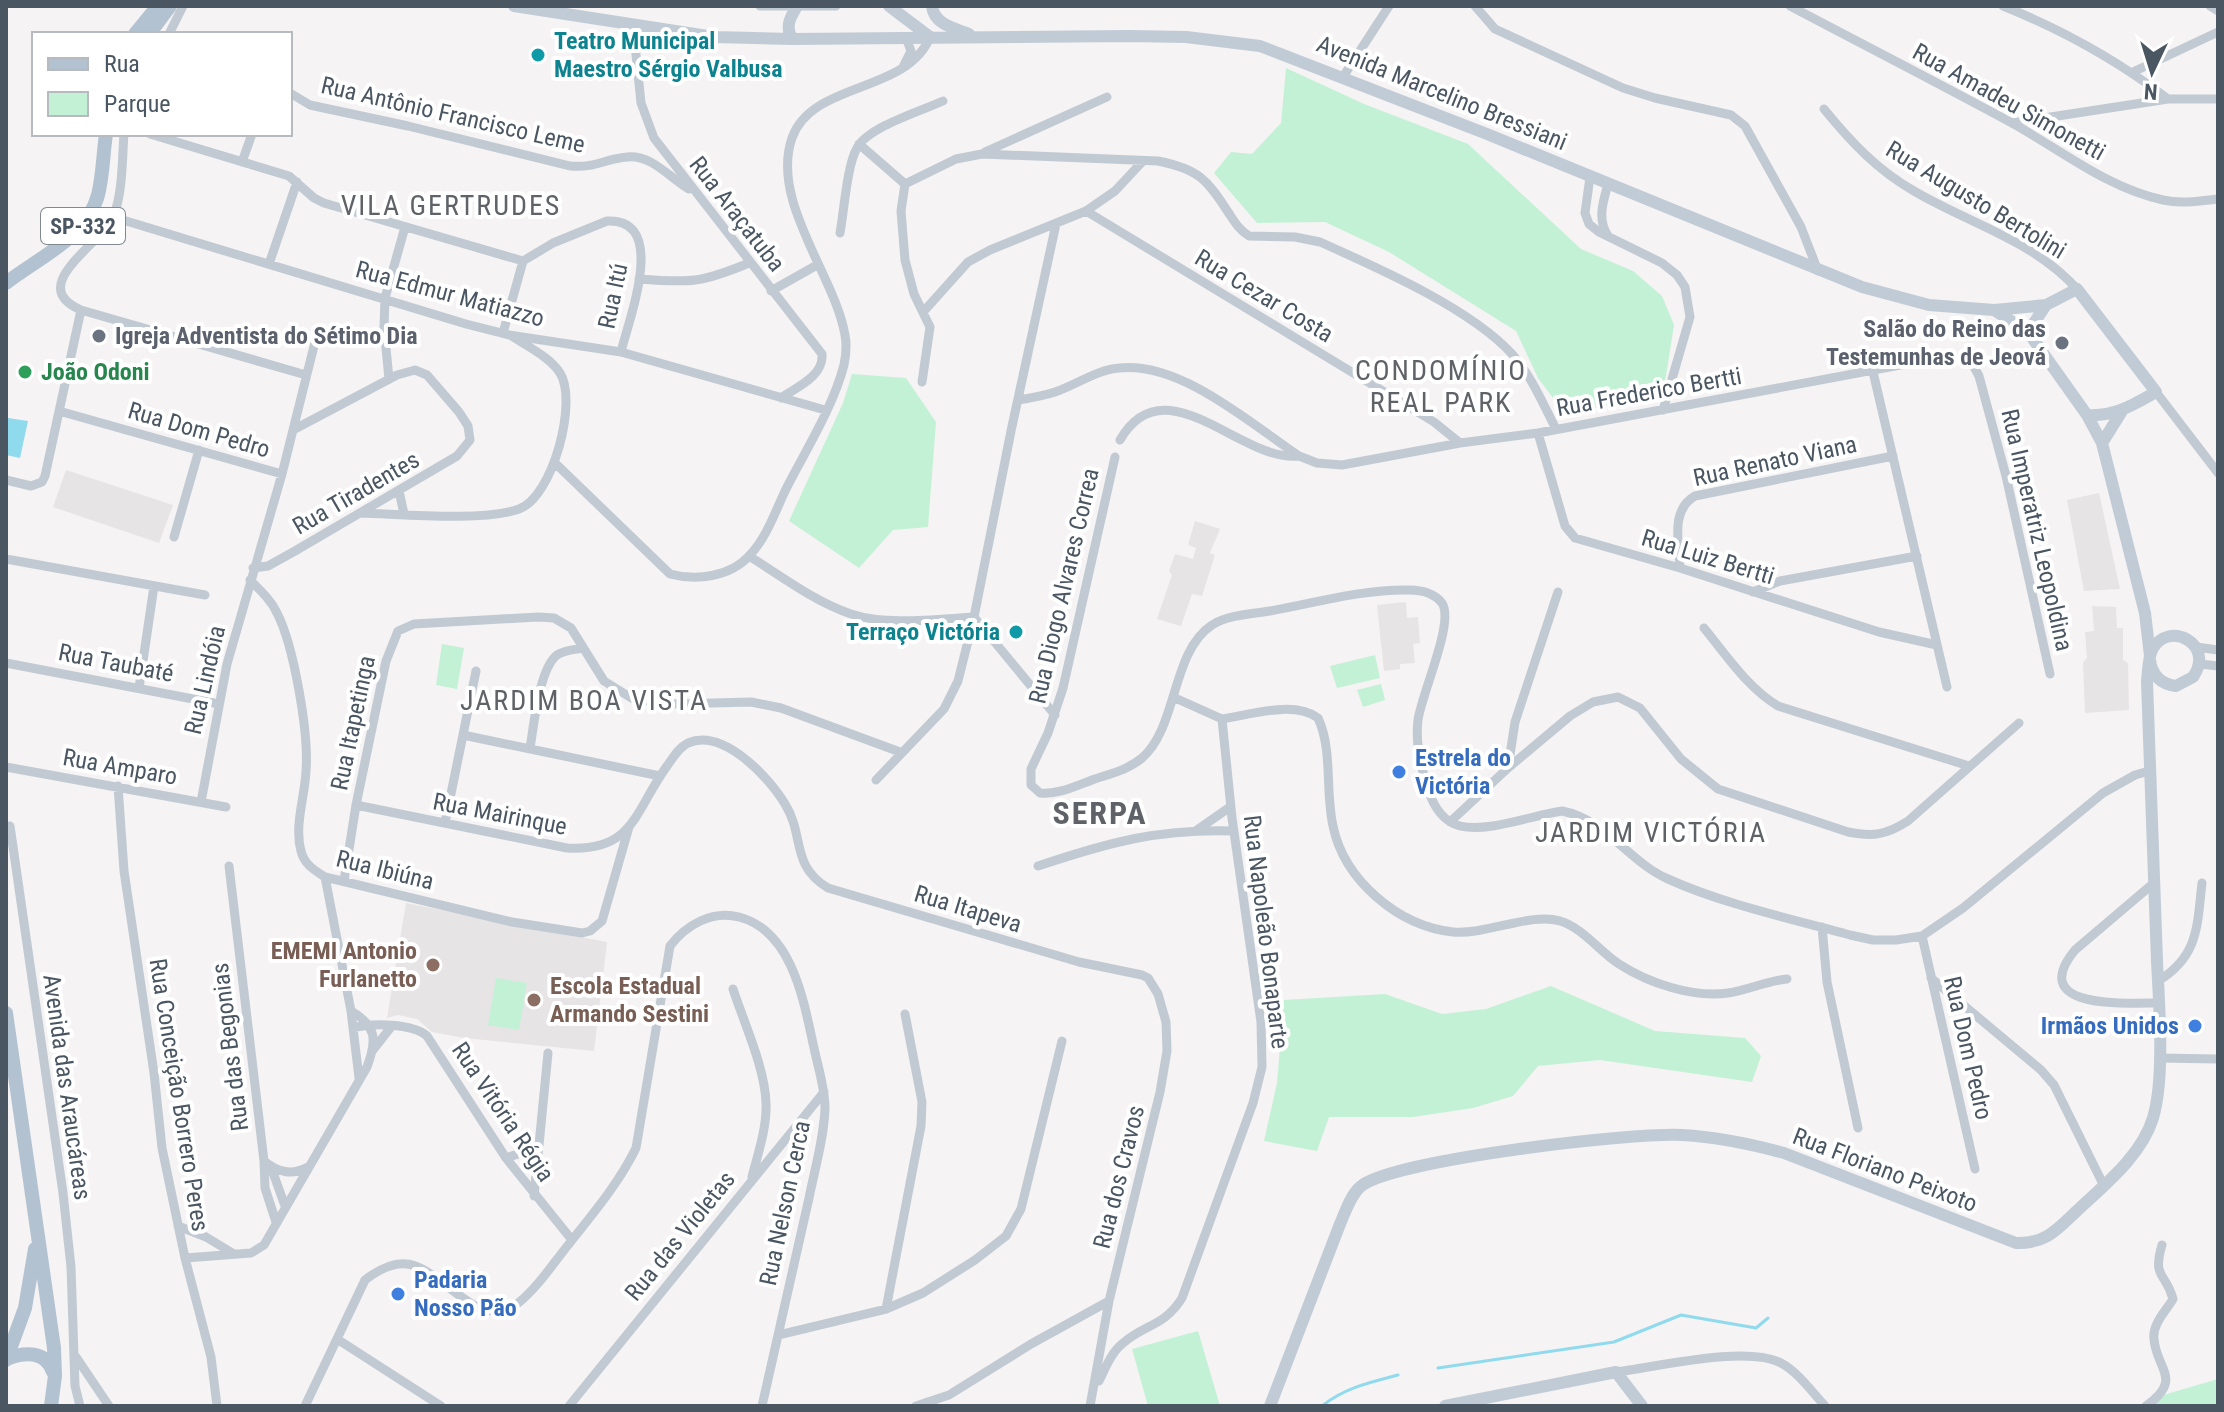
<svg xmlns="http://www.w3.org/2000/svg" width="2224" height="1412" font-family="'Roboto Condensed',sans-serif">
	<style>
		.education { fill: #e6e4e5 }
		.green { fill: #c3f1d5 }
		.water { fill: #90daee }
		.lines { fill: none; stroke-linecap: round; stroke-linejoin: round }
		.stream { stroke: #90daee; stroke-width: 3 }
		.street { stroke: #c1cad2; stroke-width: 9 }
		.secondary { stroke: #c1cbd6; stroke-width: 12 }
		.primary { stroke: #b3c2d1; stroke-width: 14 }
		.culture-dot { fill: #0f9aa8; stroke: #fff; stroke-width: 3 }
		.worship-dot { fill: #6b7280; stroke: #fff; stroke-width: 3 }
		.leisure-dot { fill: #2e9e5b; stroke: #fff; stroke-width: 3 }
		.shop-dot { fill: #3f7fe0; stroke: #fff; stroke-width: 3 }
		.education-dot { fill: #8d6e63; stroke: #fff; stroke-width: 3 }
		.labels { text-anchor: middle; stroke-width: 8; stroke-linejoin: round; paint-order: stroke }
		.shield { fill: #fff; stroke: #808990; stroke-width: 2 }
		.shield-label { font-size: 22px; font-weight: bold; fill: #4a5661 }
		.culture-label { font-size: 24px; font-weight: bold; fill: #0d838f; stroke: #fff; text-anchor: start }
		.street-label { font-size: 24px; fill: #4a5661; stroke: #fff }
		.worship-label { font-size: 24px; font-weight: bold; fill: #5b616d; stroke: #fff; text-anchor: end }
		.leisure-label { font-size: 24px; font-weight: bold; fill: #27864d; stroke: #fff; text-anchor: start }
		.shop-label { font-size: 24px; font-weight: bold; fill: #366cbe; stroke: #fff; text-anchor: start }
		.education-label { font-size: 24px; font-weight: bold; fill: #785e54; stroke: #fff; text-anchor: end }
		.quarter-label { font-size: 28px; letter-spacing: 2px; fill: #5f6368; stroke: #fff }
		.district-label { font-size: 32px; font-weight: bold; letter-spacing: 2px; fill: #5f6368; stroke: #fff }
	</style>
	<rect width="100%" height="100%" fill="#f5f3f3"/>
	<path class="education" d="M66,470l107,35 -14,38 -106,-36z
		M2099,493l21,96 -36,2 -17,-91z
		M1195,521l25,8 -10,24 5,2 -13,41 -10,-2 -11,32 -24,-7 15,-44 -3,-4 6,-17 18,5 3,-11 -8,-3z
		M1406,602l1,16 11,-1 2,26 -7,1 2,19 -15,1v5l-16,2 -7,-66z
		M2092,606l24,1 1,21h6v32l5,3 1,47 -44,3 -2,-50 4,-5 -2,-26 9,-1z
		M406,903l201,39 -13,109 -130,-13 -32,-6 -15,-13 -19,-4 -11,3z"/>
	<path class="green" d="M1286,68l78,36 104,40 113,105 52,22 29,25 12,29 -9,57 -21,16 -66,14 -19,-6 -21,-28 -22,-47 -127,-79 -64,-30 -68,1 -43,-50 17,-21 21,2 29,-31z
		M852,374l54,4 30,44 -8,105 -35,3 -34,38 -70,-47 54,-118z
		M442,644l22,4 -7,41 -21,-4z
		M1375,655l5,23 -43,10 -7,-22z
		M1381,684l4,16 -22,7 -6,-17z
		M496,978l31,5 -8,47 -31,-5z
		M1551,986l104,45 90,7 16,18 -9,26 -152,-22 -62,6 -25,30 -40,12 -60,9h-84l-12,34 -53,-10 13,-58 7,-83 101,-6 57,20 44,-5z
		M1198,1331l22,75h-72l-16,-57z
		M2218,1379v27h-72l14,-10z"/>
	<path class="water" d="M8,418l20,3 -8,37 -14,-3z"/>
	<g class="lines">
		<path class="stream" d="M1438,1368l176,-26 67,-27 75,13 12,-10
			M1322,1406c22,-18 49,-24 76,-31"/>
		<path class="street" d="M760,6h76
			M1475,6l20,23 128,59 32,10 76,17 14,11 56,101 17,44
			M1790,6c74,39 148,77 222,117 49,27 95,65 151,77 18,4 37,1 55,-1
			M2003,6c60,24 114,54 165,93
			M2210,6l8,5
			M633,25l8,78 13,35 168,216c2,22 -25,33 -41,44
			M169,34l14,-28
			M903,67l8,-16 -5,-13
			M2133,72l85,-40
			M1343,77l46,-71
			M290,93l20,12 98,21 162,40c27,2 34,-7 57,-9 24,-3 43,21 62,32
			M1824,109c27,33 53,61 90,82 56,33 119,49 163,98
			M2012,123l156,-24h50
			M124,134c-2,26 -1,56 -10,81 -11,29 -90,70 -33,95l225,65
			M150,134l139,42 25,22 10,5 199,58
			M859,144l46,40
			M985,152l122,-55
			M242,162l10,-28
			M1590,177l-5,36 4,11 10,8 63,31 15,12 8,12 5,30 -27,93
			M1608,184c-5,18 -11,35 0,52
			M1086,211l348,211 26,21
			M113,217l353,107 43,11 112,17 204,58
			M840,233c4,-22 7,-68 17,-85 11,-21 64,-37 86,-47
			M523,261l30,-18 54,-22c62,-3 22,97 14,131
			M269,264l28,-82
			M639,279c51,4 62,4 110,-16
			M771,291l46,-26
			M924,311l44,-49 22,-12 96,-39 29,-20 28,-30
			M503,333l20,-72
			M1873,372l74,315
			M389,379l-5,-51 1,-30 20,-71
			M922,382l8,-55 -16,-33 -9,-34 -4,-49 4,-27 51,-25 26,-5 176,7c40,8 49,18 70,51 6,9 11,18 21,24l46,1 25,5c58,26 150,66 192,112 19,21 31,50 44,75
			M2156,392l62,81
			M1018,400c13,-2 25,-4 37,-8 21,-7 41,-22 64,-24 61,-7 131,55 180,88l18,7 25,2 118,-22 78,-10 405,-76 21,1 8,5 7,13 27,100 44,198
			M59,411l223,63
			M1538,433l27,93 10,12 105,30 199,64 58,13
			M1120,440c45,-78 122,23 179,16
			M1115,457l-52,231 -15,45 -17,36v16l9,8c17,2 36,-7 52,-13 17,-6 36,-10 50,-22 36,-31 29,-106 70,-133 16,-10 40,-11 58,-14 45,-8 93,-22 139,-21 11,0 25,3 33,13 13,19 -21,92 -24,117 -3,24 3,49 11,72 5,15 15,30 31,34 28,7 73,-11 102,-15 43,8 67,51 106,68 55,25 124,40 182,56l23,5h23l26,-4 41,-28 140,-115 32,-18 14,-4
			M555,463l115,111c26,7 60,3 79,-18 18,-18 27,-47 38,-69 20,-39 46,-80 57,-122 2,-10 3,-20 1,-30 -10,-59 -75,-134 -53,-197 20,-57 115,-44 138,-101
			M6,480l25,6 11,-4 3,-6 36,-166
			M399,491l5,23
			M361,513c39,1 123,9 158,-4 34,-12 59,-108 41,-136 -10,-16 -32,-26 -48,-37
			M174,537l25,-87
			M749,556c32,20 66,46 102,58 35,12 87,5 123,3
			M6,559l199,36
			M253,568l15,-2 27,-15 162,-95 13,-16 -2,-14 -9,-14 -32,-37 -12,-5 -18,5 -104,55
			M1680,568c-1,-25 -10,-58 15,-72l198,-40
			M250,580c10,10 21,20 27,33 17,33 32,121 29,158 -1,25 -12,55 -5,80 3,13 13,19 24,26l187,45 70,11 8,-2 12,-10 27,-94
			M1753,592l27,-11 137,-25
			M974,617l81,98
			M1704,628c23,28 43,59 74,78l191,60
			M2196,647l22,3
			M6,663l213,41
			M2200,664l18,2
			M139,688l15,-102
			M1222,719c28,-4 72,-19 96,-1 15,32 7,73 15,108 11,54 65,100 120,106 33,3 79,-20 107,-11 23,7 39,30 59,43 29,19 74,34 109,29 20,-3 39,-12 59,-14
			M463,735l197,41
			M530,748c4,-23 9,-79 27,-93 7,-5 16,-5 25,-7
			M6,767l220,40
			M1508,768l7,-46 43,-130
			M876,780l68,-71 14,-28 16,-64 37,-186 45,-207
			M118,786l6,85 30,202 8,75 23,110 26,99 6,49
			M201,802l26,-138 55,-190 35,-140
			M356,805l211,43c67,4 68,-38 100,-82 6,-8 11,-18 21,-23 35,-15 81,34 97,61 20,32 5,61 43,84l251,74 63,13 6,3 10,16 8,28 1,29 -7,41 -51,209 -19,105
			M1450,822l58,-54 62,-52 23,-14 25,-5 22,11 41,51 37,30 130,43c25,5 38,3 60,-11l111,-98
			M445,823l31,-152
			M10,826l53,367 8,74 4,119 5,20
			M1197,830l33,-23
			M229,866l35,295 1,27 11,34
			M1038,866c72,-24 119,-37 195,-35
			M325,877l26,134 8,67
			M344,881l12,-76 30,-144 12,-30 16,-7 124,-7 16,1 17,10 33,53 29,18 41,5 77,-2 30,6 119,44
			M2155,882l-80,68c-49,60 51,53 84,53
			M1822,927l5,55 31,146
			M1922,936l53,233
			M1931,978l110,92 13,15 50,101
			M2158,981c41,-25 39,-55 44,-98
			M733,989c11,34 32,79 33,114 1,25 -8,50 -14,74
			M353,1028c19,-5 59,-5 74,8l79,122 66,82
			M373,1050l18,-23
			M2159,1058l59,1
			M506,1158l33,-11
			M264,1161c14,11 27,15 44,6
			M271,1167l14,39
			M534,1196l14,-143
			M178,1226l28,11 28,17
			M185,1258l66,-5 13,-8 103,-178c10,-27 10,-41 -16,-56
			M886,1309l35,-183 1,-24 -17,-88
			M778,1335l108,-26 37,-16 52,-33 31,-24 15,-27 41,-168
			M337,1339l104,67
			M76,1357l33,49
			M1616,1372c41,-5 130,-27 165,-9 17,9 31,29 44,43
			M1099,1381c6,-12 12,-28 23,-37 22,-20 42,-17 60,-46l71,-195 9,-36 -1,-45 -29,-204 -10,-99 -49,-22
			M305,1406l60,-126c45,-35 61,-7 101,20 9,6 16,11 28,11 8,0 16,-2 23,-7 19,-15 33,-36 48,-55 25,-32 53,-64 71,-101l34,-202c16,-21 42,-36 69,-29 54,14 65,86 75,131 4,19 11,40 11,60 -1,30 -10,60 -16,90 -15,69 -32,139 -47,208
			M569,1406l255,-314
			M916,1406l33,-11 82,-51 78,-43
			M2146,1406c38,-27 10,-37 8,-67 -2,-15 12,-28 19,-40 -7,-27 -21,-20 -11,-54"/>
		<path class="secondary" d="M514,6l200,31 78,2 337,-3 57,1 74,9 227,88 375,153 67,18 65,5 34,22 59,83 15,28 43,170 5,43
			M889,6l41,31
			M932,6c2,18 21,22 37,28
			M792,39c-7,-13 -2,-21 5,-33
			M1994,310l52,-5
			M2028,332l18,-27 31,-16 79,103c-23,13 -42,25 -69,23
			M2102,443l20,-32
			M1270,1406l70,-182c5,-11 10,-28 20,-37 29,-27 275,-55 322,-52 35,2 69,9 102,18l232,90c32,1 43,-16 65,-36 27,-25 61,-53 72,-89 12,-40 6,-114 4,-157 -3,-93 -7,-186 -10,-279 1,-10 1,-23 5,-32 16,-31 64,-6 41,27l-17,9c-15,-2 -24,-10 -26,-26
			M1445,1406l171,-34 26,34"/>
		<path class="primary" d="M135,34l23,-28
			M149,34l21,-28
			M6,283c32,-25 81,-46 92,-88 5,-19 5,-41 8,-61
			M6,1013l48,335 1,28 -4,30
			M6,1359c18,-7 40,-9 47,13
			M6,1360l19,-52 10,-59"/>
	</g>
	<g class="culture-dot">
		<circle cx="538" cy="55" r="8"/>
		<circle cx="1016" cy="632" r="8"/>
	</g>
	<g class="worship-dot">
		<circle cx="99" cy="336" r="8"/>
		<circle cx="2062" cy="343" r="8"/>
	</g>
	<circle class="leisure-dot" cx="25" cy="372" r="8"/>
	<g class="shop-dot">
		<circle cx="1399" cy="772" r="8"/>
		<circle cx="2195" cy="1026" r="8"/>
		<circle cx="398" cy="1294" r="8"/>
	</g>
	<g class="education-dot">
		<circle cx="433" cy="965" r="8"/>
		<circle cx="534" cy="1000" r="8"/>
	</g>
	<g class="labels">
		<rect class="shield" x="41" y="208" width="84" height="36" rx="6"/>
		<g class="shield-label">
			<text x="83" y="234">SP-332</text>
		</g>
		<g class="culture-label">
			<text x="554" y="49">Teatro Municipal<tspan x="554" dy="28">Maestro Sérgio Valbusa</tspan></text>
			<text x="1000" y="640" text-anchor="end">Terraço Victória</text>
		</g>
		<g class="street-label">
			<text transform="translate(1442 93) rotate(22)" y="8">Avenida Marcelino Bressiani</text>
			<text transform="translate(2009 102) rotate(29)" y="8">Rua Amadeu Simonetti</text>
			<text transform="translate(453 115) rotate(13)" y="8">Rua Antônio Francisco Leme</text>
			<text transform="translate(1976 200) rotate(31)" y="8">Rua Augusto Bertolini</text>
			<text transform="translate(737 214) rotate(52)" y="8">Rua Araçatuba</text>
			<text transform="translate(450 294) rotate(15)" y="8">Rua Edmur Matiazzo</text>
			<text transform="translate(613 296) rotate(-78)" y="8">Rua Itú</text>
			<text transform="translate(1264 296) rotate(31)" y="8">Rua Cezar Costa</text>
			<text transform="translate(1649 392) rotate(-10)" y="8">Rua Frederico Bertti</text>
			<text transform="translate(199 430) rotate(16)" y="8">Rua Dom Pedro</text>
			<text transform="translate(1775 461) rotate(-12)" y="8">Rua Renato Viana</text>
			<text transform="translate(356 493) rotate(-30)" y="8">Rua Tiradentes</text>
			<text transform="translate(2037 530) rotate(77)" y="8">Rua Imperatriz Leopoldina</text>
			<text transform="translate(1708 557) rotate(17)" y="8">Rua Luiz Bertti</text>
			<text transform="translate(1064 586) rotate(-77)" y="8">Rua Diogo Alvares Correa</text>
			<text transform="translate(116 663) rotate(11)" y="8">Rua Taubaté</text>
			<text transform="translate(205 680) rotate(-77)" y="8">Rua Lindóia</text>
			<text transform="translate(353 723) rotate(-78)" y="8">Rua Itapetinga</text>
			<text transform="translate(120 767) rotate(10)" y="8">Rua Amparo</text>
			<text transform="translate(500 814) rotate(11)" y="8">Rua Mairinque</text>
			<text transform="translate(385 870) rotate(14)" y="8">Rua Ibiúna</text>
			<text transform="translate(968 909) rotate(17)" y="8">Rua Itapeva</text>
			<text transform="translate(1266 932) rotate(83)" y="8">Rua Napoleão Bonaparte</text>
			<text transform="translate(230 1047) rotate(-97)" y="8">Rua das Begonias</text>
			<text transform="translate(1968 1048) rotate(77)" y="8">Rua Dom Pedro</text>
			<text transform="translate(67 1087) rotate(82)" y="8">Avenida das Araucáreas</text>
			<text transform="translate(179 1095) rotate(81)" y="8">Rua Conceição Borrero Peres</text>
			<text transform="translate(503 1112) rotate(56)" y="8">Rua Vitória Régia</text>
			<text transform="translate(1885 1170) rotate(21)" y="8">Rua Floriano Peixoto</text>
			<text transform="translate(1119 1177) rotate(-76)" y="8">Rua dos Cravos</text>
			<text transform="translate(785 1203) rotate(-78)" y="8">Rua Nelson Cerca</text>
			<text transform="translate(680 1236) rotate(-51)" y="8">Rua das Violetas</text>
		</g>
		<g class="worship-label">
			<text x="2046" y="337">Salão do Reino das<tspan x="2046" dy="28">Testemunhas de Jeová</tspan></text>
			<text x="115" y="344" text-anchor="start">Igreja Adventista do Sétimo Dia</text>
		</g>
		<g class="leisure-label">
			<text x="41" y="380">João Odoni</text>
		</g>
		<g class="shop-label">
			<text x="1415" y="766">Estrela do<tspan x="1415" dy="28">Victória</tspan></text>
			<text x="2179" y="1034" text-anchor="end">Irmãos Unidos</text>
			<text x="414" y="1288">Padaria<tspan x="414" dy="28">Nosso Pão</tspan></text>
		</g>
		<g class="education-label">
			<text x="417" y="959">EMEMI Antonio<tspan x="417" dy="28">Furlanetto</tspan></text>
			<text x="550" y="994" text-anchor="start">Escola Estadual<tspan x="550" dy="28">Armando Sestini</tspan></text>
		</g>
		<g class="quarter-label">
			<text x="451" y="215">VILA GERTRUDES</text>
			<text x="1441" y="380">CONDOMÍNIO<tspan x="1441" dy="32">REAL PARK</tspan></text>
			<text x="584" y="710">JARDIM BOA VISTA</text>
			<text x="1651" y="842">JARDIM VICTÓRIA</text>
		</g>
		<g class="district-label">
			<text x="1100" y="824">SERPA</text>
		</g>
	</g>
	<rect width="2224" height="1412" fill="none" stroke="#4a5661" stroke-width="16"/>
	<rect x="32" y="32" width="260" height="104" fill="#ffffff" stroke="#b7bbc0" stroke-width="2"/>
	<rect x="48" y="58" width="40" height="12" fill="#b3c2d1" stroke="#b7bbc0" stroke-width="2"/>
	<text x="104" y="72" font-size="24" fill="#4a5661">Rua</text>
	<rect x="48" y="92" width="40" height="24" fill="#c3f1d5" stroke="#b7bbc0" stroke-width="2"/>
	<text x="104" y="112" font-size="24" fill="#4a5661">Parque</text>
	<g transform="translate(2152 72) rotate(184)" stroke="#ffffff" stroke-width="6" paint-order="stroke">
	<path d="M0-6L14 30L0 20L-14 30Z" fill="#4a5661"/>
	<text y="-12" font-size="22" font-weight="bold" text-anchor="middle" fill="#4a5661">N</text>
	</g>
</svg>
